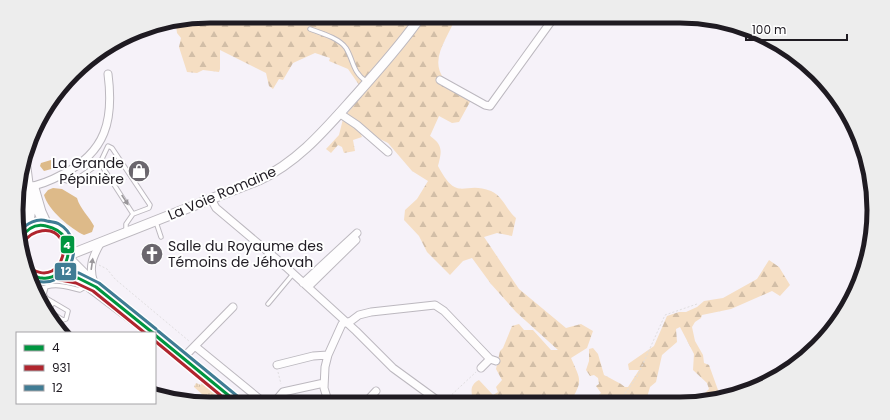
<svg xmlns="http://www.w3.org/2000/svg" width="890" height="420" font-family="Poppins,sans-serif">
	<style>
		.grass { fill: url(#grass-tufts) }
		.forest { fill: url(#forest-firs) }
		.water { fill: #ddba89 }
		.lines { fill: none; stroke-linecap: round; stroke-linejoin: round }
		.service-casing { stroke: #bcb8bf; stroke-width: 5.5 }
		.minor-casing { stroke: #bcb8bf; stroke-width: 9 }
		.tertiary-casing { stroke: #bcb8bf; stroke-width: 11 }
		.secondary-casing { stroke: #bcb8bf; stroke-width: 13 }
		.path { stroke: #e0dee0; stroke-width: 1; stroke-dasharray: 2 2; stroke-linecap: butt }
		.service { stroke: #fefdfe; stroke-width: 3.5 }
		.minor { stroke: #fefdfe; stroke-width: 7 }
		.tertiary { stroke: #fefdfe; stroke-width: 9 }
		.secondary { stroke: #fefdfe; stroke-width: 11 }
		.bus-1-casing { stroke: #fff; stroke-width: 6 }
		.bus-2-casing { stroke: #fff; stroke-width: 6 }
		.bus-3-casing { stroke: #fff; stroke-width: 6 }
		.bus-1 { stroke: #009640; stroke-width: 3 }
		.bus-2 { stroke: #b0252e; stroke-width: 3 }
		.bus-3 { stroke: #407c94; stroke-width: 3 }
		.oneway { fill: #9a979b }
		.labels { text-anchor: middle; stroke-width: 4; stroke-linejoin: round; paint-order: stroke }
		.poi-label { font-size: 14px; fill: #1f1b22; stroke: #fff; text-anchor: end }
		.street-label { font-size: 14px; fill: #1f1b22; stroke: #fff }
		.rim { fill: none; stroke: #1f1b22; stroke-width: 5 }
		.line-badge { stroke: #fff; stroke-width: 1.5 }
		.badge-label { font-size: 11px; text-anchor: middle; font-weight: bold; fill: #fff }
	</style>
	<defs>
		<pattern id="grass-tufts" width="24" height="20" patternUnits="userSpaceOnUse"><rect width="24" height="20" fill="#f5dec3"/><path d="M3 7l-1-3M5 7V3M7 7l1-3M15 17l-1-3M17 17v-4M19 17l1-3" fill="none" stroke="#d2bea7"/></pattern>
		<pattern id="forest-firs" width="22" height="20" patternUnits="userSpaceOnUse"><rect width="22" height="20" fill="#f5dec3"/><path d="M5 1l3.5 6h-7zM16 11l3.5 6h-7z" fill="#d2bea7"/></pattern>
	</defs>
	<rect width="100%" height="100%" fill="#f6f2f9"/>
	<path class="grass" d="M202,382l25,22h-14l-19,-17 2,-4 5,2z"/>
	<path class="forest" d="M210,16h246c-6,20 -28,42 -12,63 7,8 19,14 27,21l-12,22 -7,1 -13,-7 -9,20c13,9 12,15 8,30 20,38 25,14 53,25 12,5 16,20 25,27l-4,18 -15,-3 -13,4 35,52 47,39 15,-4 12,7 -6,17 -16,10c10,23 12,22 -1,45h-96c-3,-10 -5,-18 5,-23l14,15 5,-3 -2,-5 6,-7 -6,-11 4,-18 3,-3 9,-22 7,-2 5,6h9l18,20h7l-42,-38 -25,-28 -19,-26 -9,3 -13,14 -23,-23 -8,-16 -15,-16 1,-10 12,-11 11,-18 -16,-10 -24,-28 -29,-14 3,8 -9,3 2,11 -11,2 -2,-6 -4,-2 -7,8 -5,-4 13,-14 4,-16 21,-27 -16,-23 -19,-8 1,-3 -15,-5 -22,10 -10,17 -4,-1 -6,10 -4,-3 -3,-13 -46,-23v19l-1,3 -16,-2 -6,3 -10,-1 -8,-25 2,-9 -4,-5 -1,-8 -4,-3z
		M769,260l10,7 11,18 -10,11 -8,-5 -41,18 -29,6 -1,3 -6,4 -3,5 3,14 8,14 1,8 5,2 9,25 -4,8 -10,3v-7l5,-5 -2,-6 -14,-13 1,-16 -14,-27 -4,2 1,13 -15,13 -6,27 -6,5 -4,14 -4,2h-49l-1,-2 9,-8 -5,-7 3,-2 -1,-6 -4,-3 -4,1 -4,-6 3,-9v-12l4,-1 5,6 6,21c7,4 15,7 21,12h3l11,-17h-10l-1,-6 26,-18 13,-30 12,-4h7l11,-5 7,-6 19,-3 34,-19z"/>
	<path class="water" d="M51,160l3,1 1,7 -11,3 -4,-5 1,-3z
		M53,188l9,1 15,9c3,11 12,18 17,28l-2,6 -8,3c-13,-6 -36,-25 -40,-40l4,-5z"/>
	<g class="lines">
		<g class="service-casing">
			<path id="service" d="M310,29c11,4 29,9 36,19 8,13 6,24 21,34
				M57,178l11,3h6l26,-18 33,51 16,-6 1,-3 -38,-57 -4,-2 -8,17
				M156,222l5,15
				M126,232v-8l7,-10
				M46,287l-2,7 2,4 22,13 -2,8 -3,1 -14,-9 4,-9
				M36,291c17,-9 27,-5 44,-1l5,-3 49,37
				M268,304l25,-30"/>
		</g>
		<g class="minor-casing">
			<path id="minor" d="M440,80l45,25 5,1 65,-90
				M339,113l18,12 31,27
				M28,187c12,-2 24,-7 35,-13 43,-22 51,-54 45,-100
				M211,199l5,9 70,59 70,64 37,37 48,35
				M94,283c-6,-16 -1,-27 7,-41
				M303,283l54,-50
				M308,287l48,-47
				M196,347l66,54 6,3
				M183,358l50,-51
				M277,365l36,-9 15,-1
				M481,368l9,-9
				M365,403l11,-12
				M273,404l10,-12 41,-9
				M329,404l-5,-16 1,-21 3,-12 14,-31 9,-3 8,-6 12,-3 64,-7 9,6 46,48 6,2"/>
		</g>
		<g class="tertiary-casing">
			<path id="tertiary" d="M69,255l190,-75c40,-18 69,-54 98,-86 22,-25 45,-50 64,-78"/>
		</g>
		<g class="secondary-casing">
			<path id="secondary" d="M24,160l6,47 -3,23
				M33,188l7,24 6,13
				M20,239c5,-9 13,-14 23,-14 45,0 25,72 -14,49
				M68,259l28,28 57,46
				M56,274l19,3 12,5
				M155,335l84,69"/>
		</g>
		<path class="path" d="M120,184l7,-5
			M99,265l8,4 8,10 74,62
			M278,372l3,12
			M446,400l30,-28
			M618,403l19,-26 28,-62 32,-11"/>
		<use href="#service" class="service"/>
		<use href="#minor" class="minor"/>
		<use href="#tertiary" class="tertiary"/>
		<use href="#secondary" class="secondary"/>
		<g class="bus-1-casing">
			<path id="bus-1" d="M20,239c6,-9 15,-16 26,-13 38,8 21,56 -4,52 -4,0 -9,-3 -12,-4
				M56,274l22,4 18,9 57,46
				M155,335l84,69"/>
		</g>
		<g class="bus-2-casing">
			<path id="bus-2" d="M24,242c8,-12 28,-17 37,-3 6,9 1,27 -9,32 -8,4 -15,1 -21,-2
				M55,279l21,4 17,8 52,42
				M155,341l76,63"/>
		</g>
		<g class="bus-3-casing">
			<path id="bus-3" d="M20,231c7,-8 17,-13 27,-10 4,1 9,1 12,3 29,16 12,69 -27,56
				M57,269l22,4 20,10 57,46
				M158,331l84,69"/>
		</g>
		<use href="#bus-1" class="bus-1"/>
		<use href="#bus-2" class="bus-2"/>
		<use href="#bus-3" class="bus-3"/>
	</g>
	<defs><path id="oneway-solid" d="M-6-.8H1V-3.2L6.5 0L1 3.2V.8H-6Z"/></defs>
	<g class="oneway">
		<use href="#oneway-solid" transform="translate(125 200) rotate(57)"/>
		<use href="#oneway-solid" transform="translate(92 264) rotate(-82)"/>
	</g>
	<defs>
		<g id="shop-disc" transform="scale(1.15)"><circle r="9.5" fill="#6a666d" stroke="#fff"/><path d="M-5-2.5h2.3a2.7 3.5 0 0 1 5.4 0H5L5.5 6h-11ZM-1.5-2.5h3a1.5 2.3 0 0 0-3 0Z" fill="#fff"/></g>
		<g id="church-disc" transform="scale(1.15)"><circle r="9.5" fill="#6a666d" stroke="#fff"/><path d="M-1.2-6h2.4v3.5h3.3v2.4h-3.3V6h-2.4V-.1h-3.3v-2.4h3.3Z" fill="#fff"/></g>
	</defs>
	<g fill-rule="evenodd">
		<use href="#shop-disc" x="139" y="171"/>
		<use href="#church-disc" x="152" y="254"/>
	</g>
	<g class="labels">
		<g class="poi-label">
			<text x="124" y="168">La Grande<tspan x="124" dy="16">Pépinière</tspan></text>
			<text x="168" y="251" text-anchor="start">Salle du Royaume des<tspan x="168" dy="16">Témoins de Jéhovah</tspan></text>
		</g>
		<g class="street-label">
			<text transform="translate(222 193) rotate(-23)" y="5">La Voie Romaine</text>
		</g>
	</g>
	<path d="M0 0H890V420H0ZM210 23H680A187 187 0 0 1 867 210V210A187 187 0 0 1 680 397H210A187 187 0 0 1 23 210V210A187 187 0 0 1 210 23Z" fill="#ededed" fill-rule="evenodd"/>
	<path class="rim" d="M210 23H680A187 187 0 0 1 867 210V210A187 187 0 0 1 680 397H210A187 187 0 0 1 23 210V210A187 187 0 0 1 210 23Z"/>
	<g class="line-badge">
		<rect x="60" y="235" width="15" height="19" rx="4" fill="#009640"/>
		<rect x="54" y="262" width="23" height="19" rx="4" fill="#407c94"/>
	</g>
	<g class="badge-label">
		<text x="67" y="249">4</text>
		<text x="66" y="275">12</text>
	</g>
	<rect x="16" y="332" width="140" height="72" fill="#ffffff" stroke="#a5a4a7"/>
	<rect x="24" y="345" width="20" height="6" fill="#009640" stroke="#a5a4a7"/>
	<text x="52" y="352" font-size="12" fill="#1f1b22">4</text>
	<rect x="24" y="365" width="20" height="6" fill="#b0252e" stroke="#a5a4a7"/>
	<text x="52" y="372" font-size="12" fill="#1f1b22">931</text>
	<rect x="24" y="385" width="20" height="6" fill="#407c94" stroke="#a5a4a7"/>
	<text x="52" y="392" font-size="12" fill="#1f1b22">12</text>
	<path d="M746 34v6h101v-6" fill="none" stroke="#1f1b22" stroke-width="2"/>
	<text x="752" y="34" font-size="12" fill="#1f1b22" stroke="#ffffff" stroke-width="3" paint-order="stroke">100 m</text>
</svg>
